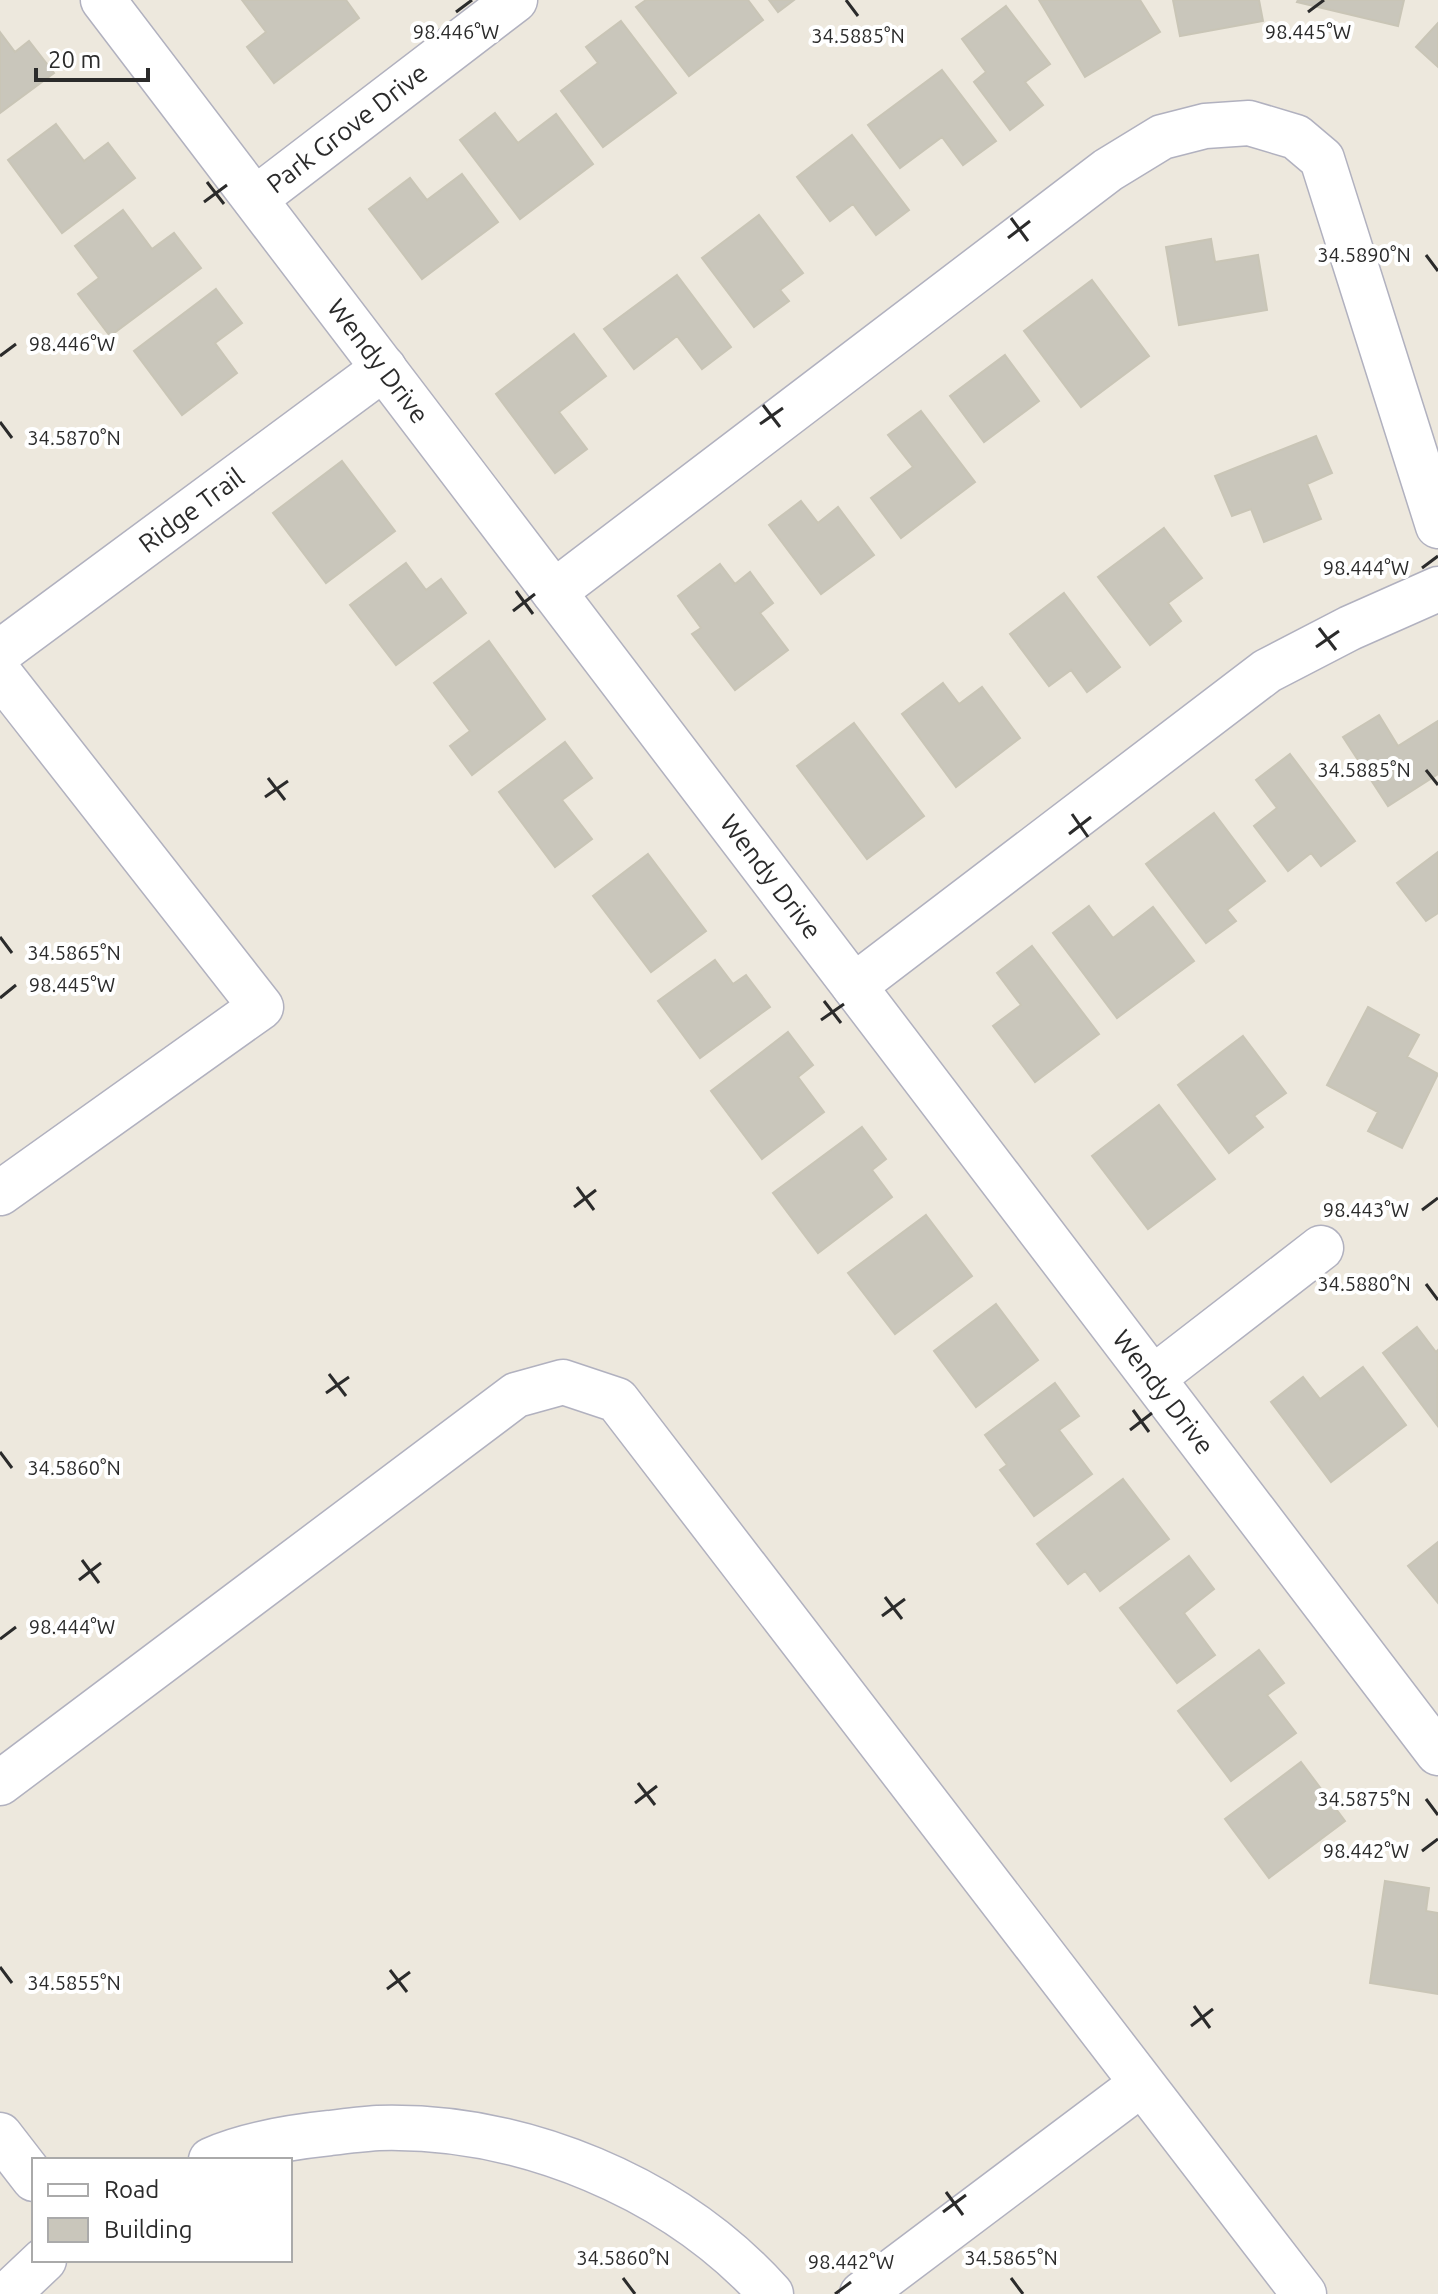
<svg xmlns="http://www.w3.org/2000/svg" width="1438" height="2294" font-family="Ubuntu,sans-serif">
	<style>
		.building { fill: #c9c6bb; stroke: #c9c5b6; stroke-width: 2 }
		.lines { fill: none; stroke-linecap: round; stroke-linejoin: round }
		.minor-casing { stroke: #b1b1bf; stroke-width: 47 }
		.minor { stroke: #fff; stroke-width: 44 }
		.ticks { fill: none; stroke: #2b2b2b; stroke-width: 3 }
		.labels { text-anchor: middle; stroke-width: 8; stroke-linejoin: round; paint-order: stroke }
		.street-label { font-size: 26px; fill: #2b2b2b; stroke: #fff }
		.ticks-label { font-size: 20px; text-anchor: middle; fill: #2b2b2b; stroke: #fff; stroke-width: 8; stroke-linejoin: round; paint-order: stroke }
	</style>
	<rect width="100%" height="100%" fill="#ede8dd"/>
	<path class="building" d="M242,0h104l13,18 -85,65 -27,-36 19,-15z
		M646,0h102l15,20 -74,56 -53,-69z
		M769,0h25l-16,12z
		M1039,0h101l20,32 -75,45z
		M1173,0h86l4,21 -83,15z
		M1298,0h106l-6,26 -101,-24z
		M1006,6l44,58 -25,18 18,23 -33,25 -36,-48 12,-10 -24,-33z
		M621,21l55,72 -73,54 -42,-56 37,-28 -12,-16z
		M1438,23v44l-22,-20z
		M0,32l15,20 14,-11 25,32 -54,40z
		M942,70l54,71 -33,24 -21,-28 -42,31 -32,-43z
		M495,113l23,30 38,-29 37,50 -73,55 -60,-79z
		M56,124l28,37 24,-18 27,35 -73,55 -54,-73z
		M852,135l57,75 -33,25 -23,-31 -23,17 -33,-44z
		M462,174l36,48 -76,57 -53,-70 41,-31 17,22z
		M123,210l29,39 22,-16 27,35 -91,68 -32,-42 21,-16 -24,-32z
		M759,215l44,58 -23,17 9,11 -35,26 -52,-69z
		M1211,239l4,23 43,-7 9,55 -88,15 -13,-78z
		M677,275l54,72 -29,22 -25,-33 -43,33 -30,-40z
		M1092,280l57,76 -68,51 -57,-76z
		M216,289l26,34 -27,20 22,30 -55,42 -48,-64z
		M574,334l32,42 -47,36 28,37 -32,24 -59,-79z
		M1005,355l34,46 -55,41 -34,-46z
		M921,411l54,71 -74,56 -30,-40 42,-31 -25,-32z
		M1316,436l16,37 -25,11 14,35 -57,23 -13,-33 -19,7 -17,-40z
		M342,461l53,70 -69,52 -53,-70z
		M801,501l17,22 20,-16 36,48 -53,39 -52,-69z
		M1164,528l38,50 -34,25 13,18 -31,24 -52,-68z
		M406,563l20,27 15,-11 25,34 -70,52 -46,-60z
		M720,564l15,20 15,-12 23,31 -13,10 28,37 -53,40 -43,-56 9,-6 -23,-32z
		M1064,593l56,74 -33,25 -16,-22 -22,16 -39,-52z
		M489,641l56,78 -73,56 -22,-29 20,-15 -36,-48z
		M943,683l16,21 23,-17 38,51 -64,49 -54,-73z
		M1379,715l19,31 40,-25v53l-50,32 -45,-69z
		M854,723l70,93 -57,43 -70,-93z
		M565,742l27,36 -30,22 30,39 -37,28 -56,-75z
		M1290,754l65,87 -34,25 -10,-13 -23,18 -34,-45 23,-18 -21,-28z
		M1214,813l51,68 -38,29 9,11 -30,22 -60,-79z
		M1438,852v61l-12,8 -29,-38z
		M648,854l58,77 -55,41 -58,-76z
		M1089,906l24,32 40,-31 41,54 -77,57 -64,-85z
		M1032,946l67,88 -64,48 -42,-56 28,-21 -24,-32z
		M715,960l18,24 13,-9 24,32 -70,51 -42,-57z
		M1368,1007l51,28 -12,22 31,17 -36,74 -34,-17 10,-19 -51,-27z
		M788,1032l25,33 -15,12 26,35 -62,47 -51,-68z
		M1243,1036l43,57 -32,23 9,11 -34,26 -51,-68z
		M1159,1105l56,74 -67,50 -56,-73z
		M862,1127l24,32 -14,11 20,27 -74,56 -45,-60z
		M926,1215l46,61 -77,58 -47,-61z
		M996,1304l42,56 -62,47 -42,-56z
		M1417,1327l19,25 2,-2 -1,75 -54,-72z
		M1363,1367l43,58 -75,57 -60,-80 32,-25 17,22z
		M1055,1383l24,33 -20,14 33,44 -58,42 -34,-46 7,-5 -22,-30z
		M1123,1479l46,60 -69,52 -15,-20 -17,13 -31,-40z
		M1438,1542v61l-30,-37z
		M1189,1556l25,33 -30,24 31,42 -38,28 -57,-75z
		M1259,1650l25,33 -17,12 29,38 -65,48 -53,-70z
		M1301,1762l44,59 -76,57 -44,-59z
		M1385,1881l44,7 -3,23 12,2v81l-68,-11z"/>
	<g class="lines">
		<g class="minor-casing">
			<g id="minor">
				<path id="s1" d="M103,0l1335,1753"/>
				<path id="s2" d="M255,199l260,-199"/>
				<path d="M554,592l554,-422 54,-33 43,-11 44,-3 47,14 26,22 116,367"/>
				<path id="s3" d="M0,652l384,-284"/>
				<path d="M0,674l261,333 -261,186"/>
				<path d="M854,986l413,-315 83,-43 88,-39"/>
				<path d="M1153,1378l168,-130"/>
				<path d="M0,1783l516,-388 47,-13 54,18 687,894"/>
				<path d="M0,2135l34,44"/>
				<path d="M211,2160c36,-16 80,-23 119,-27 16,-2 32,-4 48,-5 144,-4 297,59 393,166"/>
				<path d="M8,2294l36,-34"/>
				<path d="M862,2294l278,-209"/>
			</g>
		</g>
		<use href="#minor" class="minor"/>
	</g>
	<path class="ticks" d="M846,0l12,16M456,12l16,-12M1308,12l16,-12M207,182l17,22M204,202l23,-17M1011,218l17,23M1008,238l22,-17M1426,255l12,16M0,356l16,-12M763,405l17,22M0,422l12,16M760,424l23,-16M1422,568l16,-12M516,591l17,23M513,611l22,-17M1319,628l17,22M1316,647l23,-16M1426,770l12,15M268,778l17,22M265,797l23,-16M1072,814l16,23M1069,834l22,-17M0,937l12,16M0,998l16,-13M824,1001l17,22M821,1020l23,-16M577,1187l17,23M574,1207l22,-17M1422,1210l16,-12M1426,1284l12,16M329,1374l17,22M326,1393l23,-16M1133,1410l16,22M1130,1430l22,-17M0,1452l12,16M82,1560l17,23M79,1580l22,-17M885,1597l17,22M882,1616l23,-17M0,1639l16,-12M638,1783l17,22M1426,1799l12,16M635,1803l22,-17M1422,1851l16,-12M0,1967l12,16M390,1970l17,22M387,1989l23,-17M1194,2006l16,22M1191,2026l22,-17M946,2192l17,23M943,2212l23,-17M623,2278l12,16M1011,2278l12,16M835,2294l16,-12"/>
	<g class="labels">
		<g class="street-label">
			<text dy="9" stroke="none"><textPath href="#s2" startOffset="116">Park Grove Drive</textPath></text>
			<text dy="9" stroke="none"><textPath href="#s1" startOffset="454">Wendy Drive</textPath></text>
			<text dy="9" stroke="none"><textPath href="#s3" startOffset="238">Ridge Trail</textPath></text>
			<text dy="9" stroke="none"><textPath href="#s1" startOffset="1102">Wendy Drive</textPath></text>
			<text dy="9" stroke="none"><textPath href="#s1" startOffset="1750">Wendy Drive</textPath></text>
		</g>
	</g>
	<g class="ticks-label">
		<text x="456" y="39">98.446°W</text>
		<text x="1308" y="39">98.445°W</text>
		<text x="858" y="43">34.5885°N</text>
		<text x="1364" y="262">34.5890°N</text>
		<text x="72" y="351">98.446°W</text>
		<text x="74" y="445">34.5870°N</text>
		<text x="1366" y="575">98.444°W</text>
		<text x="1364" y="777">34.5885°N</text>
		<text x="74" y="960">34.5865°N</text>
		<text x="72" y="992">98.445°W</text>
		<text x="1366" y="1217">98.443°W</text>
		<text x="1364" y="1291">34.5880°N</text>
		<text x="74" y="1475">34.5860°N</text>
		<text x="72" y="1634">98.444°W</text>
		<text x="1364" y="1806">34.5875°N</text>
		<text x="1366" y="1858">98.442°W</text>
		<text x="74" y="1990">34.5855°N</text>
		<text x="623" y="2265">34.5860°N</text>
		<text x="1011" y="2265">34.5865°N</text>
		<text x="851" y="2269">98.442°W</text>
	</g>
	<rect x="32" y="2158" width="260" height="104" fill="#ffffff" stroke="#aaaaaa" stroke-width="2"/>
	<rect x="48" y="2184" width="40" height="12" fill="#ffffff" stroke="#aaaaaa" stroke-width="2"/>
	<text x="104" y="2198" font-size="24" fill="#2b2b2b">Road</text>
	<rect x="48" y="2218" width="40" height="24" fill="#c9c6bb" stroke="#aaaaaa" stroke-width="2"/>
	<text x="104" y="2238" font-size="24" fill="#2b2b2b">Building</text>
	<path d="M36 68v12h112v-12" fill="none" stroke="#2b2b2b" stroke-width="4"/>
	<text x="48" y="68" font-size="24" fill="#2b2b2b" stroke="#ffffff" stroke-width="6" paint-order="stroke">20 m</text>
</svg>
